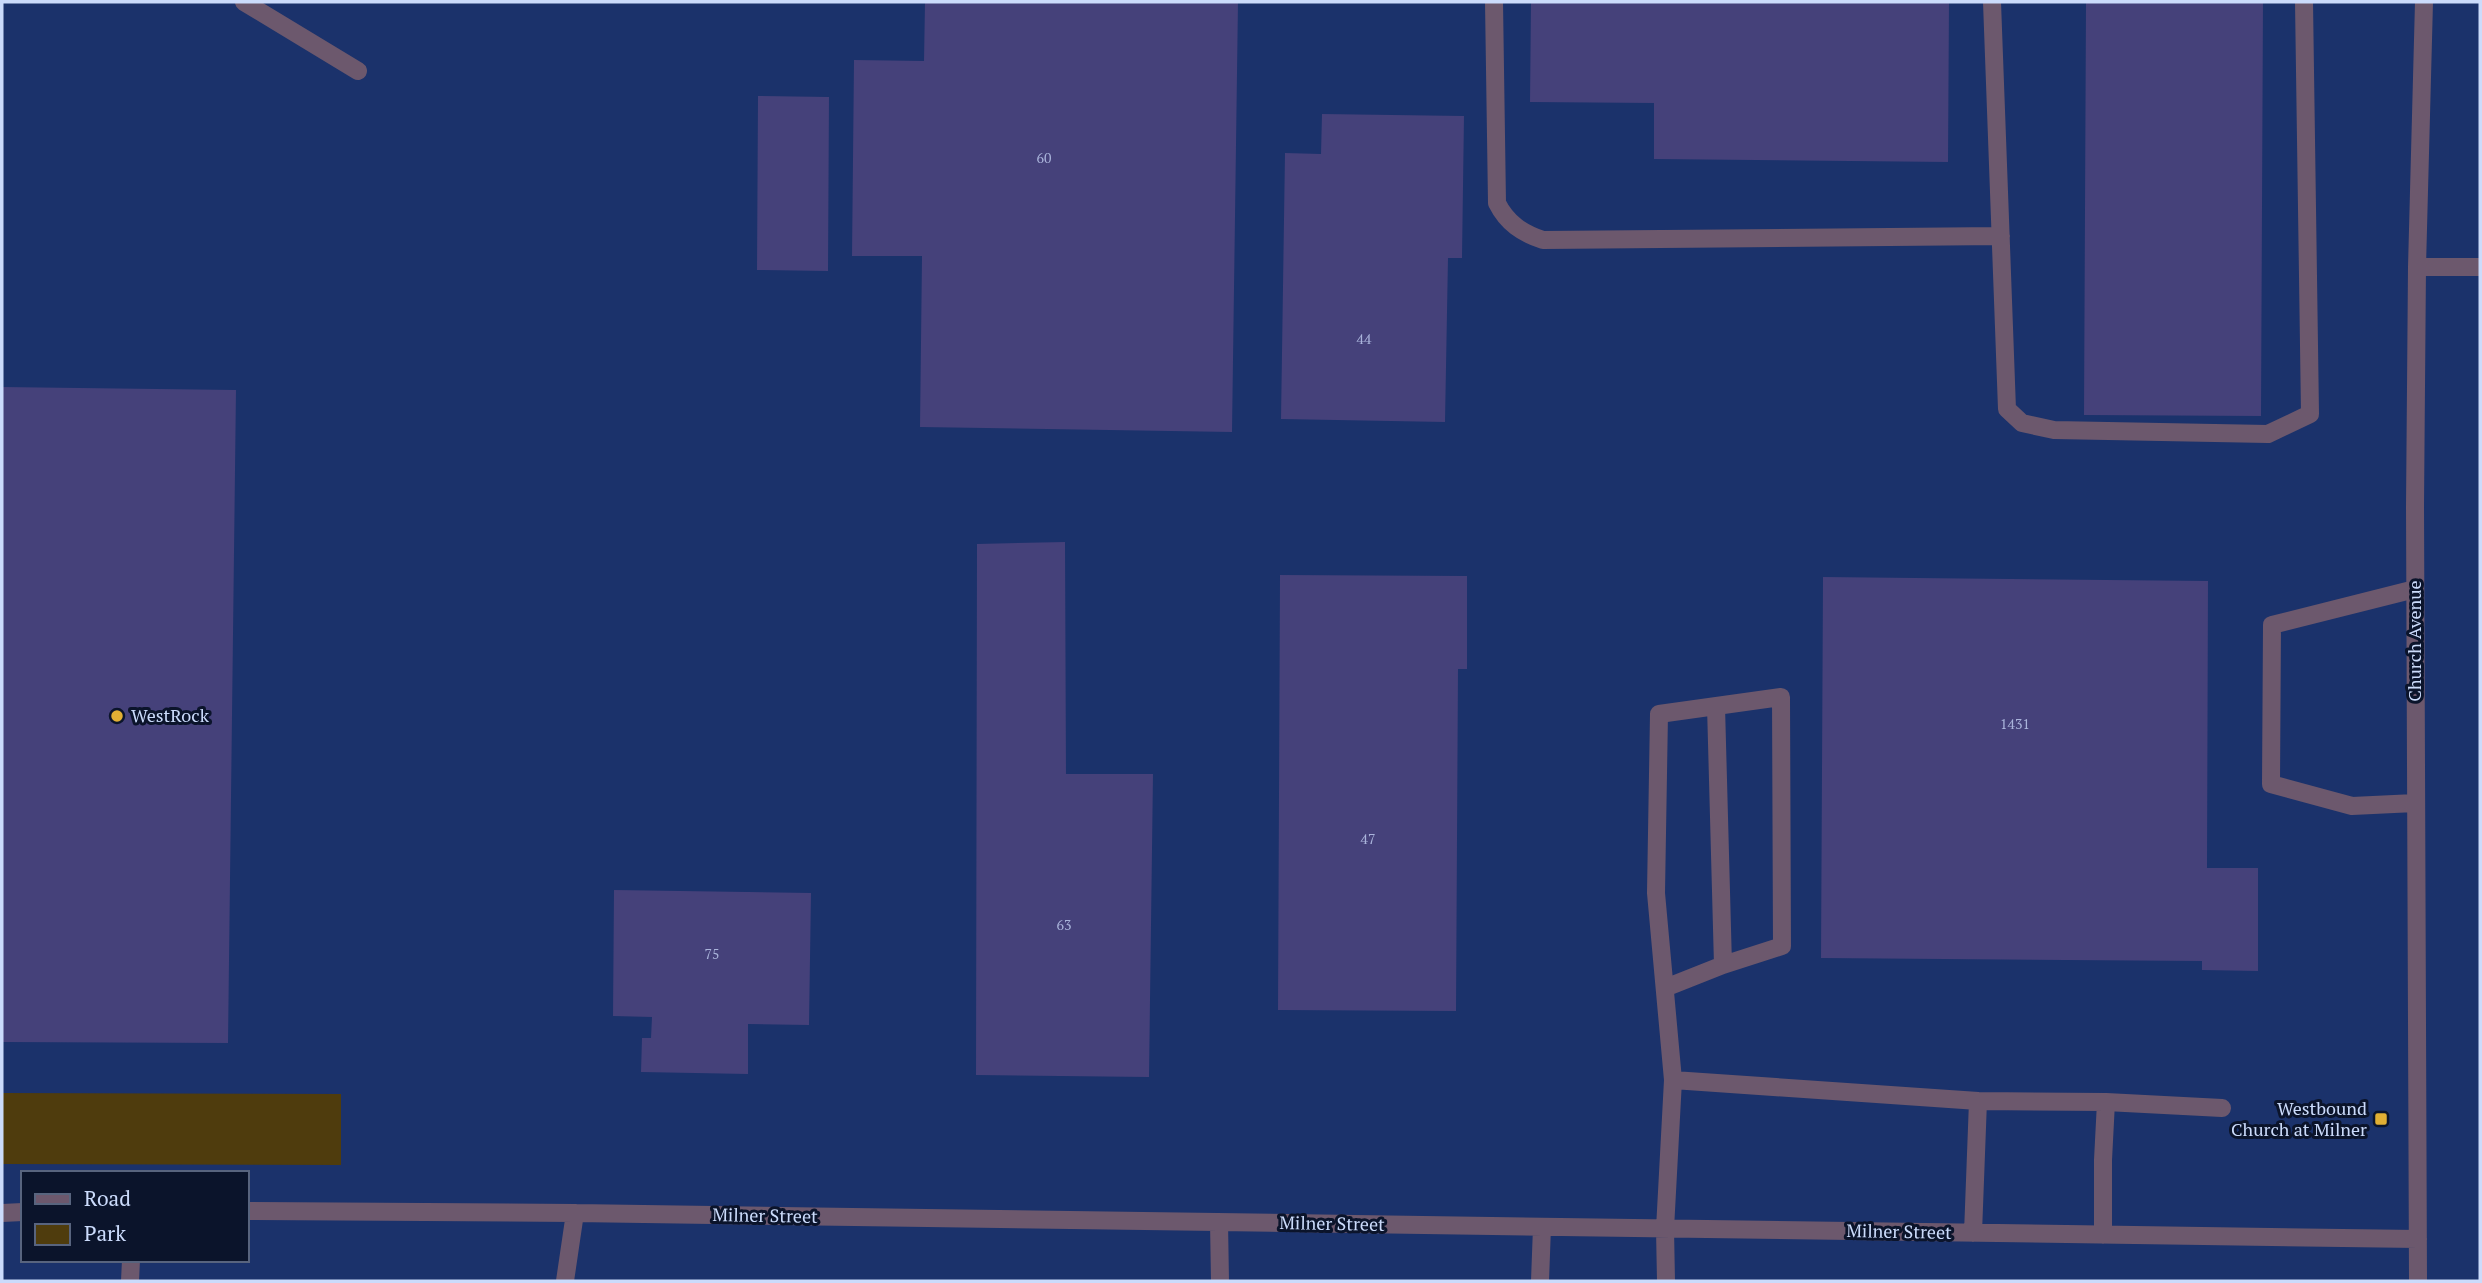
<svg xmlns="http://www.w3.org/2000/svg" width="2482" height="1283" font-family="'PT Serif',serif">
	<style>
		.built { fill: #1b326b; fill-rule: evenodd }
		.green { fill: #4f3c0d }
		.building { fill: #45417a }
		.lines { fill: none; stroke-linecap: round; stroke-linejoin: round }
		.minor { stroke: #6c586d; stroke-width: 18 }
		.poi-dot { fill: #e1af34; stroke: #0b142b; stroke-width: 2.5 }
		.labels { text-anchor: middle; stroke-width: 6; stroke-linejoin: round; paint-order: stroke }
		.number-label { font-size: 14px; fill: #aab4db }
		.street-label { font-size: 18px; fill: #cbdbfb; stroke: #0b142b }
		.poi-label { font-size: 18px; fill: #cbdbfb; stroke: #0b142b; text-anchor: start }
	</style>
	<rect width="100%" height="100%" fill="#15295b"/>
	<path class="built" d="M2,2h2478v1279h-2478zM23,1173h224v87h-224z"/>
	<path class="green" d="M2,1093l339,1v71l-339,-1z"/>
	<path class="building" d="M925,2h313l-6,430 -312,-5 2,-171h-70l2,-196 70,1z
		M1531,2h418l-1,160 -294,-3v-56l-124,-1z
		M2086,2h177l-2,414 -177,-1z
		M758,96l71,1 -1,174 -71,-1z
		M1322,114l142,2 -2,142h-14l-3,164 -164,-3 4,-266 36,1z
		M2,387l234,3 -8,653 -226,-1z
		M1065,542l1,232h87l-4,303 -173,-2 1,-531z
		M1280,575l187,1v93h-9l-2,342 -178,-1z
		M1823,577l385,4 -1,287h51v103l-56,-1v-9l-381,-3z
		M614,890l197,3 -2,132 -61,-1v50l-107,-2 1,-34h9l1,-21 -39,-1z"/>
	<g class="lines">
		<path class="minor" d="M244,2l114,69
			M1494,2l3,201c10,20 25,30 46,37l458,-4
			M1992,2l15,407 15,14 32,7 214,4 42,-20 -6,-412
			M2417,267h63
			M1716,706l7,259
			M2415,803l-63,3 -81,-22 1,-159 143,-36
			M1665,988l58,-23 59,-19 -1,-249 -122,17 -3,179 17,187
			M2106,1102l116,6
			M247,1211l328,2 1843,26
			M2,1213l21,-1
			M1219,1222l1,59
			M1973,1233l5,-132 128,1 -3,58v75
			M130,1281l1,-21
			M565,1281l10,-68
			M1540,1281l2,-54
			M1666,1281l-1,-52 8,-149 305,21
			M2418,1281l-3,-775 2,-239 7,-265"/>
	</g>
	<g class="poi-dot">
		<circle cx="117" cy="716" r="7"/>
		<rect x="2374" y="1112" width="14" height="14" rx="3.5"/>
	</g>
	<g class="labels">
		<g class="number-label">
			<text x="1044" y="163">60</text>
			<text x="1364" y="344">44</text>
			<text x="2015" y="729">1431</text>
			<text x="1368" y="844">47</text>
			<text x="1064" y="930">63</text>
			<text x="712" y="959">75</text>
		</g>
		<g class="street-label">
			<text transform="translate(2415 641) rotate(-90)" y="6">Church Avenue</text>
			<text transform="translate(765 1216) rotate(1)" y="6">Milner Street</text>
			<text transform="translate(1332 1224) rotate(1)" y="6">Milner Street</text>
			<text transform="translate(1899 1232) rotate(1)" y="6">Milner Street</text>
		</g>
		<g class="poi-label">
			<text x="131" y="722">WestRock</text>
			<text x="2367" y="1115" text-anchor="end">Westbound<tspan x="2367" dy="21">Church at Milner</tspan></text>
		</g>
	</g>
	<rect width="2482" height="1283" fill="none" stroke="#cbdbfb" stroke-width="7"/>
	<rect x="21" y="1171" width="228" height="91" fill="#0b142b" stroke="#58647e" stroke-width="2"/>
	<rect x="35" y="1194" width="35" height="10" fill="#6c586d" stroke="#58647e" stroke-width="2"/>
	<text x="84" y="1206" font-size="21" fill="#cbdbfb">Road</text>
	<rect x="35" y="1224" width="35" height="21" fill="#4f3c0d" stroke="#58647e" stroke-width="2"/>
	<text x="84" y="1241" font-size="21" fill="#cbdbfb">Park</text>
</svg>
